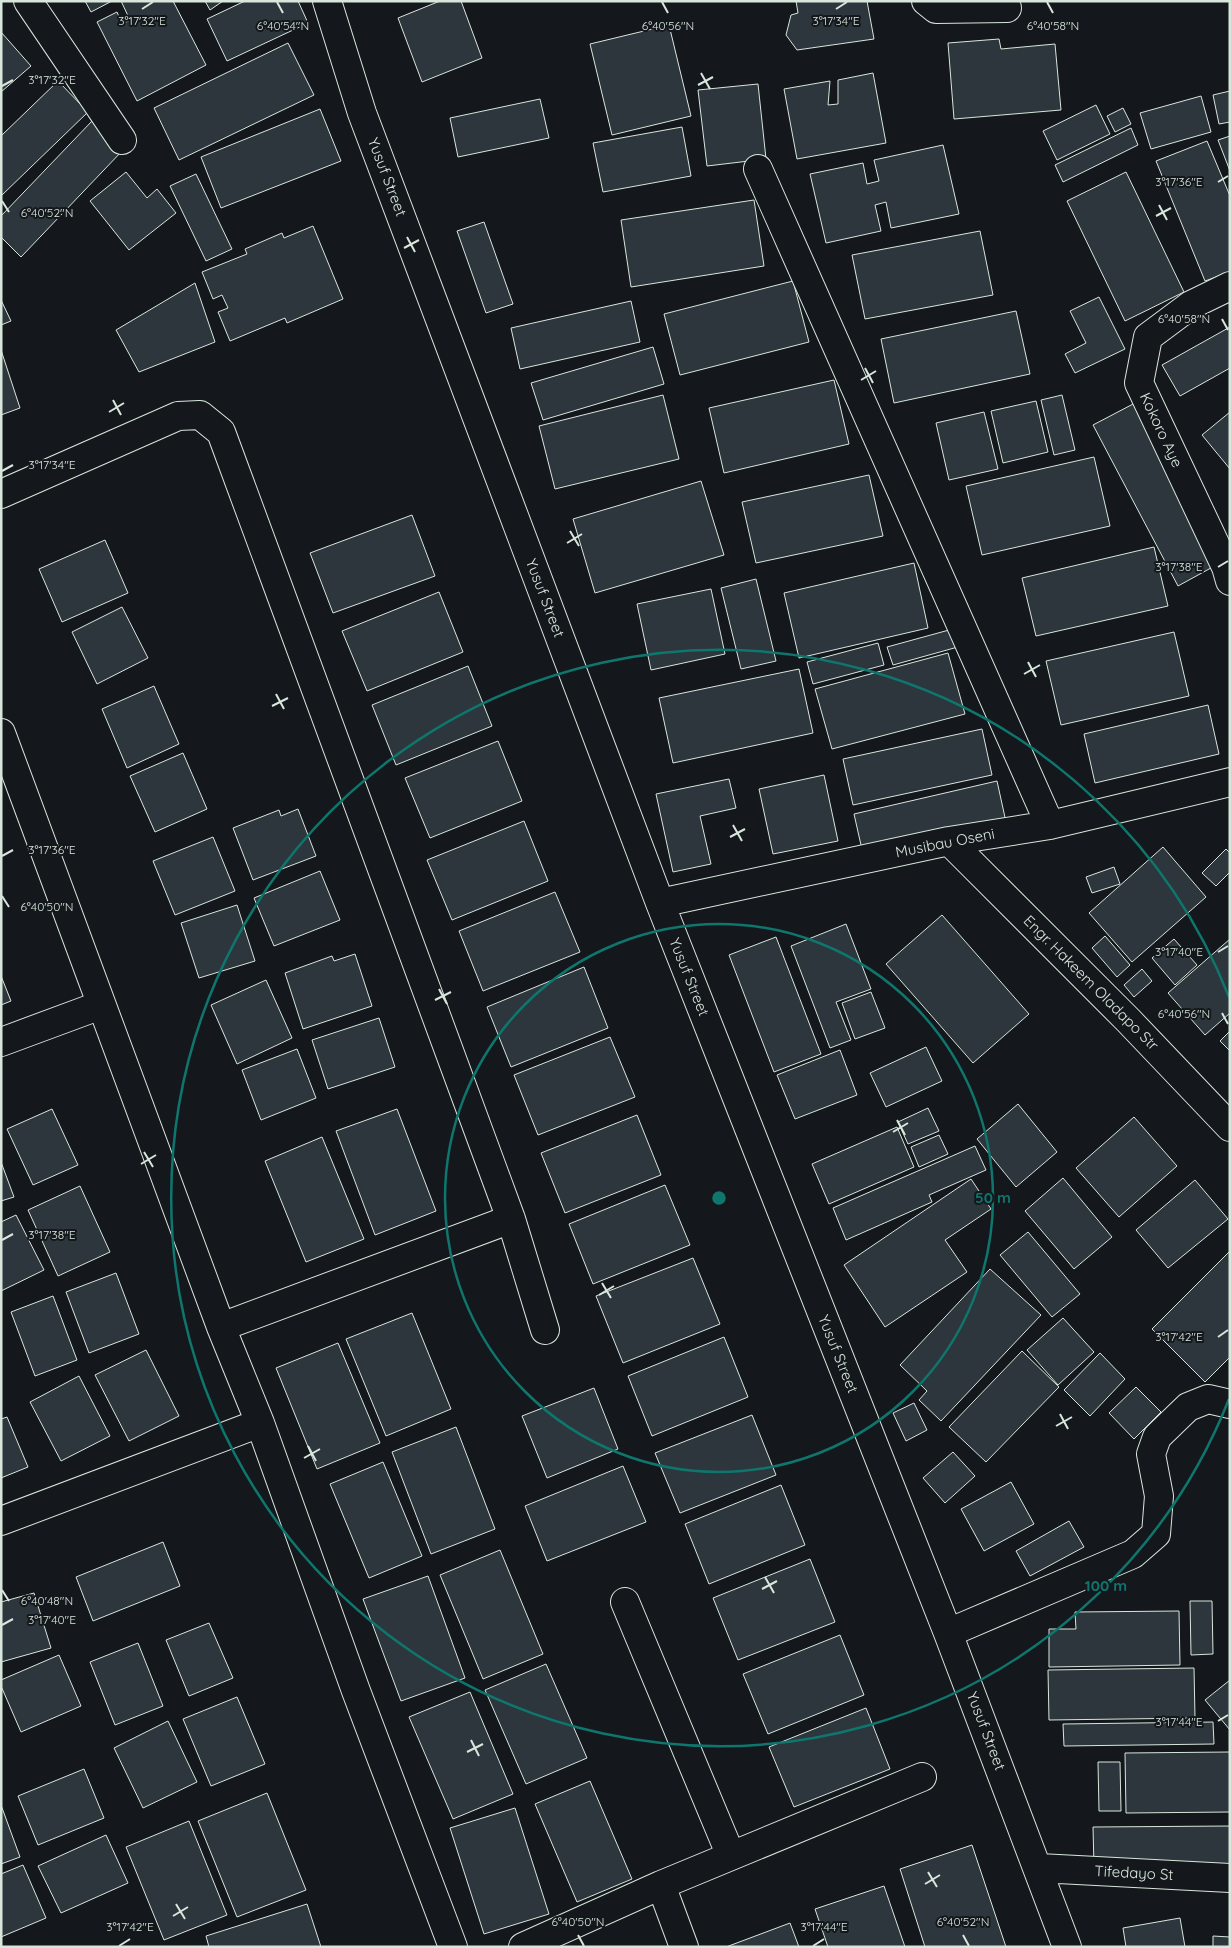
<svg xmlns="http://www.w3.org/2000/svg" width="1231" height="1948" font-family="Quicksand,sans-serif">
	<style>
		.building { fill: #2c363c; stroke: #d8e6dc }
		.lines { fill: none; stroke-linecap: round; stroke-linejoin: round }
		.minor-casing { stroke: #d8e6dc; stroke-width: 30 }
		.minor { stroke: #14181c; stroke-width: 28 }
		.ticks { fill: none; stroke: #d8e6dc; stroke-width: 2 }
		.ring { fill: none; stroke: #0f766e; stroke-width: 2.5 }
		.labels { text-anchor: middle; stroke-width: 4; stroke-linejoin: round; paint-order: stroke }
		.street-label { font-size: 15px; fill: #d8e6dc; stroke: #14181c }
		.ticks-label { font-size: 12px; text-anchor: middle; fill: #d8e6dc; stroke: #14181c; stroke-width: 4; stroke-linejoin: round; paint-order: stroke }
		.centre { fill: #0f766e; stroke: #14181c; stroke-width: 2.5 }
		.ring-label { font-size: 15px; text-anchor: middle; font-weight: bold; fill: #0f766e; stroke: #14181c; stroke-width: 4; stroke-linejoin: round; paint-order: stroke }
	</style>
	<rect width="100%" height="100%" fill="#14181c"/>
	<path class="building" d="M85,1h27l-21,11z
		M121,1h52l33,64 -69,36 -40,-79 20,-10 5,12 8,-4z
		M205,1h18l-13,9z
		M245,1h53l10,22 -81,38 -20,-42z
		M440,1h21l21,57 -60,24 -24,-64z
		M796,1h71l7,38 -77,11 -11,-15 5,-20 7,-2z
		M669,25l22,91 -79,19 -22,-91z
		M1,32l30,34 -30,26z
		M999,39l2,10 54,-5 6,66 -107,9 -6,-76z
		M288,43l26,52 -135,65 -25,-52z
		M873,73l13,70 -89,16 -13,-70 46,-8 -2,24 10,-1v-24z
		M58,81l30,31 -87,84v-60z
		M758,84l8,75 -59,7 -9,-76z
		M1230,91v31l-11,2 -6,-29z
		M1201,96l10,36 -60,17 -11,-36z
		M540,99l9,39 -91,19 -8,-39z
		M1096,105l14,29 -53,26 -14,-29z
		M1123,108l8,16 -16,8 -8,-16z
		M320,109l21,52 -120,47 -20,-51z
		M93,120l30,30 -102,107 -20,-20v-21z
		M682,127l9,49 -88,16 -10,-49z
		M1131,128l7,17 -75,37 -8,-17z
		M1230,136v35l-12,-31z
		M1207,141l23,55v76l-25,9 -49,-120z
		M943,145l16,69 -68,14 -5,-26 -11,3 6,26 -55,12 -16,-69 53,-11 4,21 12,-3 -5,-21z
		M126,172l21,26 10,-9 19,24 -47,37 -39,-49z
		M1126,172l58,120 -59,29 -58,-120z
		M196,174l36,75 -26,12 -36,-75z
		M754,200l10,66 -133,21 -10,-67z
		M484,222l29,82 -27,9 -29,-82z
		M313,226l30,73 -56,24 -2,-5 -55,23 -12,-29 10,-4 -6,-13 -9,4 -11,-27 45,-18 -2,-5 37,-16 2,5z
		M980,231l13,64 -128,24 -13,-64z
		M793,281l16,61 -129,33 -16,-61z
		M195,283l20,59 -76,30 -23,-42z
		M1099,297l26,52 -50,24 -10,-19 21,-11 -16,-32z
		M1,300l10,21 -10,4z
		M631,301l9,41 -120,27 -9,-41z
		M1016,311l14,63 -136,29 -13,-64z
		M1230,327v41l-50,28 -18,-31z
		M653,347l11,37 -121,36 -12,-37z
		M1,350l19,58 -19,7z
		M834,380l15,64 -125,29 -15,-65z
		M663,395l16,64 -124,30 -16,-63z
		M1062,395l13,55 -21,5 -13,-55z
		M1036,401l12,51 -45,11 -12,-52z
		M1135,403l85,160 -42,23 -85,-161z
		M984,412l14,57 -49,11 -13,-57z
		M1230,412v57l-28,-34z
		M1094,457l16,69 -128,29 -16,-69z
		M869,475l14,61 -127,27 -14,-61z
		M701,481l23,74 -129,38 -22,-74z
		M412,515l23,61 -102,37 -23,-60z
		M105,540l23,53 -66,29 -23,-53z
		M1154,547l14,59 -132,30 -14,-58z
		M914,563l14,65 -129,30 -15,-65z
		M756,579l20,82 -35,8 -20,-81z
		M711,589l14,65 -74,16 -14,-66z
		M439,592l24,60 -96,39 -25,-60z
		M122,607l26,51 -51,26 -25,-52z
		M960,627l5,18 -72,20 -6,-18z
		M1174,632l15,64 -128,29 -15,-64z
		M878,643l6,22 -71,19 -6,-22z
		M948,653l17,61 -133,35 -17,-60z
		M468,666l24,60 -96,39 -24,-60z
		M799,669l14,64 -140,30 -14,-65z
		M154,686l25,58 -52,24 -25,-59z
		M1208,705l11,49 -124,29 -11,-49z
		M982,729l10,46 -139,30 -10,-46z
		M498,741l24,60 -92,37 -25,-60z
		M183,753l24,56 -52,23 -25,-56z
		M824,775l14,66 -65,13 -14,-65z
		M729,779l7,29 -36,8 11,48 -38,8 -17,-78z
		M997,781l9,41 -143,32 -9,-40z
		M298,809l18,47 -63,24 -20,-52 46,-18 2,6z
		M524,821l24,60 -96,39 -25,-60z
		M213,837l22,54 -60,24 -22,-54z
		M1163,847l43,50 -74,65 -43,-49z
		M1226,849l4,4v19l-14,14 -14,-13z
		M1114,867l6,17 -28,9 -6,-16z
		M320,871l20,49 -66,26 -20,-48z
		M555,892l25,60 -97,39 -24,-60z
		M237,905l18,56 -56,17 -18,-55z
		M942,915l87,99 -56,49 -87,-99z
		M846,924l25,65 -35,13 15,38 -21,8 -39,-102z
		M1105,936l25,29 -13,12 -25,-29z
		M776,937l45,117 -47,18 -45,-117z
		M1174,939l23,26 -22,20 -23,-27z
		M1230,939v74l-25,22 -37,-42z
		M355,954l17,52 -69,23 -18,-56 47,-17 2,5z
		M584,967l24,61 -97,39 -24,-60z
		M1142,969l10,12 -18,16 -10,-12z
		M1,976l10,25 -10,4z
		M266,980l26,58 -55,26 -26,-59z
		M871,992l14,36 -30,11 -13,-36z
		M379,1018l16,49 -67,22 -16,-49z
		M1230,1031v20l-10,-10z
		M610,1037l25,60 -97,38 -24,-60z
		M926,1047l16,34 -56,26 -16,-34z
		M297,1049l19,49 -55,22 -19,-50z
		M840,1050l17,45 -62,24 -18,-44z
		M1018,1104l39,48 -41,35 -39,-48z
		M928,1108l11,23 -31,13 -10,-22z
		M52,1109l26,56 -45,20 -26,-56z
		M397,1109l39,102 -61,24 -39,-104z
		M637,1115l24,60 -96,38 -24,-60z
		M1134,1117l43,49 -58,51 -43,-49z
		M897,1127l17,40 -85,37 -17,-40z
		M939,1135l9,19 -29,13 -8,-20z
		M322,1137l42,102 -58,23 -41,-101z
		M975,1146l11,24 -57,25 3,7 -86,38 -13,-32z
		M1,1162l13,35 -13,4z
		M1063,1178l49,59 -38,32 -49,-58z
		M971,1179l20,30 -46,31 22,32 -82,55 -41,-62z
		M1195,1180l33,39 -60,49 -32,-38z
		M665,1185l25,60 -97,39 -24,-60z
		M80,1186l30,66 -52,24 -30,-66z
		M16,1215l28,55 -43,21v-69z
		M1028,1232l52,62 -28,23 -52,-62z
		M1230,1251v106l-25,25 -53,-53z
		M693,1258l27,66 -97,39 -27,-67z
		M990,1269l51,46 -100,106 -22,-21 8,-9 -27,-26z
		M116,1273l23,61 -50,19 -23,-61z
		M53,1296l24,64 -42,16 -24,-64z
		M412,1313l39,96 -65,27 -40,-97z
		M1063,1318l31,34 -36,33 -31,-35z
		M724,1337l24,60 -96,39 -24,-60z
		M338,1343l42,100 -63,26 -41,-101z
		M146,1350l33,66 -50,25 -34,-66z
		M1022,1351l37,36 -73,75 -37,-35z
		M1100,1353l25,26 -35,37 -26,-26z
		M79,1376l31,60 -49,25 -31,-59z
		M1136,1387l25,25 -27,27 -25,-26z
		M594,1388l24,61 -71,29 -25,-62z
		M914,1403l13,27 -21,11 -13,-28z
		M752,1415l24,60 -96,38 -25,-60z
		M7,1417l21,50 -27,11v-59z
		M456,1427l39,102 -64,25 -39,-102z
		M953,1452l22,24 -30,27 -22,-25z
		M383,1462l39,94 -53,22 -39,-94z
		M623,1466l23,56 -99,39 -22,-55z
		M1011,1482l23,42 -50,27 -23,-42z
		M781,1485l24,60 -96,39 -24,-60z
		M1069,1521l15,26 -54,29 -14,-25z
		M163,1542l17,44 -87,35 -17,-44z
		M500,1550l43,104 -60,25 -43,-104z
		M810,1559l25,63 -97,38 -25,-62z
		M428,1576l37,102 -64,23 -38,-102z
		M34,1593l17,55 -50,14v-60z
		M1190,1601h22l1,53 -22,1z
		M1179,1611l1,54 -131,2v-38h27l-1,-17z
		M209,1623l24,55 -44,18 -23,-56z
		M840,1635l24,60 -96,39 -25,-60z
		M138,1643l25,63 -48,19 -25,-63z
		M59,1655l22,51 -60,26 -20,-46v-6z
		M546,1664l41,94 -61,26 -41,-94z
		M1194,1668l1,50 -146,2 -1,-50z
		M1230,1680v50l-25,-30z
		M470,1692l43,102 -60,25 -44,-102z
		M237,1697l28,67 -54,22 -28,-67z
		M866,1708l24,61 -96,38 -25,-60z
		M168,1721l29,61 -54,26 -29,-60z
		M1213,1722l1,22 -150,2 -1,-22z
		M1230,1752v60l-104,1 -1,-60z
		M1098,1762h22l1,49h-22z
		M84,1769l20,49 -66,27 -20,-49z
		M590,1781l42,98 -55,23 -42,-98z
		M267,1793l39,97 -69,27 -39,-96z
		M1,1805l19,52 -19,7z
		M515,1808l34,106 -65,20 -34,-106z
		M189,1821l38,94 -63,25 -38,-93z
		M1230,1826v40l-136,1 -1,-40z
		M106,1835l22,48 -67,30 -23,-47z
		M972,1845l34,102h-81l-25,-78z
		M23,1865l23,53 -45,19v-63z
		M884,1886l21,61h-77l-13,-38z
		M307,1904l14,43h-112l-3,-11z
		M1180,1918l5,29h-59l-3,-19z
		M790,1923l9,24h-73z
		M1213,1936l17,1v10h-17z"/>
	<g class="lines">
		<g class="minor-casing">
			<path id="minor" d="M28,1l94,139
				M327,1l35,112 298,790 288,730 119,314
				M926,1l10,8 71,-1
				M758,169l292,656
				M1230,286l-39,19 -43,32 -9,46 87,184 4,14
				M1,494l177,-78 22,-1 21,17 290,787 34,111
				M1,733l220,594 39,96 96,268 97,256
				M949,841l179,179 102,107
				M660,903l289,-62 101,-16 180,-43
				M1,1042l100,-37
				M221,1327l290,-108
				M1,1521l259,-98
				M625,1602l106,254
				M948,1633l185,-79 23,-20 3,-38 -8,-42 6,-17 31,-30 20,-8 22,5
				M1039,1868l191,10
				M661,1885l23,62
				M523,1947l138,-62 261,-108"/>
		</g>
		<use href="#minor" class="minor"/>
	</g>
	<path class="ticks" d="M277,2l6,11M662,2l6,11M1047,2l6,11M142,9l11,-7M836,9l11,-7M701,73l9,16M698,85l15,-8M2,86l11,-6M1218,182l10,-6M2,201l7,11M1159,205l8,15M1156,216l15,-8M407,237l8,15M404,248l15,-8M1222,319l6,11M865,368l8,15M861,380l15,-9M113,400l8,15M109,412l15,-9M2,471l11,-6M570,531l9,15M567,543l15,-9M1218,567l10,-6M1028,662l8,15M1024,674l16,-9M276,694l8,15M272,706l16,-8M733,825l9,16M730,837l15,-8M2,856l11,-6M2,896l7,11M1218,952l10,-6M439,989l8,15M435,1000l16,-8M1222,1013l6,11M897,1120l8,15M893,1132l15,-9M144,1152l9,15M141,1164l15,-9M2,1240l11,-6M602,1283l9,15M599,1295l15,-9M1218,1337l10,-7M1060,1414l8,15M1056,1426l16,-9M308,1446l8,15M304,1458l16,-9M765,1577l9,16M762,1589l15,-8M2,1590l7,11M2,1625l11,-6M1218,1721l10,-6M471,1740l8,16M467,1752l16,-8M928,1872l9,15M925,1884l15,-9M176,1904l9,15M173,1916l15,-9M578,1935l6,11M963,1935l6,11M119,1946l11,-7M813,1946l11,-7"/>
	<g class="ring">
		<circle cx="719" cy="1198" r="274"/>
		<path d="M1229 1399A548 548 0 1 1 1229 997"/>
	</g>
	<g class="labels">
		<g class="street-label">
			<text transform="translate(387 177) rotate(69)" y="5">Yusuf Street</text>
			<text transform="translate(1161 430) rotate(65)" y="5">Kokoro Aye</text>
			<text transform="translate(545 598) rotate(69)" y="5">Yusuf Street</text>
			<text transform="translate(945 843) rotate(-11)" y="5">Musibau Oseni</text>
			<text transform="translate(689 977) rotate(68)" y="5">Yusuf Street</text>
			<text transform="translate(1091 983) rotate(45)" y="5">Engr. Hakeem Oladapo Str</text>
			<text transform="translate(838 1354) rotate(68)" y="5">Yusuf Street</text>
			<text transform="translate(986 1731) rotate(69)" y="5">Yusuf Street</text>
			<text transform="translate(1134 1873) rotate(3)" y="5">Tifedayo St</text>
		</g>
	</g>
	<g class="ticks-label">
		<text x="142" y="25">3°17'32"E</text>
		<text x="836" y="25">3°17'34"E</text>
		<text x="283" y="30">6°40'54"N</text>
		<text x="668" y="30">6°40'56"N</text>
		<text x="1053" y="30">6°40'58"N</text>
		<text x="52" y="84">3°17'32"E</text>
		<text x="1179" y="186">3°17'36"E</text>
		<text x="47" y="217">6°40'52"N</text>
		<text x="1184" y="323">6°40'58"N</text>
		<text x="52" y="469">3°17'34"E</text>
		<text x="1179" y="571">3°17'38"E</text>
		<text x="52" y="854">3°17'36"E</text>
		<text x="47" y="911">6°40'50"N</text>
		<text x="1179" y="956">3°17'40"E</text>
		<text x="1184" y="1018">6°40'56"N</text>
		<text x="52" y="1239">3°17'38"E</text>
		<text x="1179" y="1341">3°17'42"E</text>
		<text x="47" y="1605">6°40'48"N</text>
		<text x="52" y="1624">3°17'40"E</text>
		<text x="1179" y="1726">3°17'44"E</text>
		<text x="578" y="1926">6°40'50"N</text>
		<text x="963" y="1926">6°40'52"N</text>
		<text x="130" y="1931">3°17'42"E</text>
		<text x="824" y="1931">3°17'44"E</text>
	</g>
	<circle cx="719" cy="1198" r="8" class="centre"/>
	<g class="ring-label">
		<text x="993" y="1203">50 m</text>
		<text x="1106" y="1591">100 m</text>
	</g>
	<rect width="1231" height="1948" fill="none" stroke="#d8e6dc" stroke-width="5"/>
</svg>
